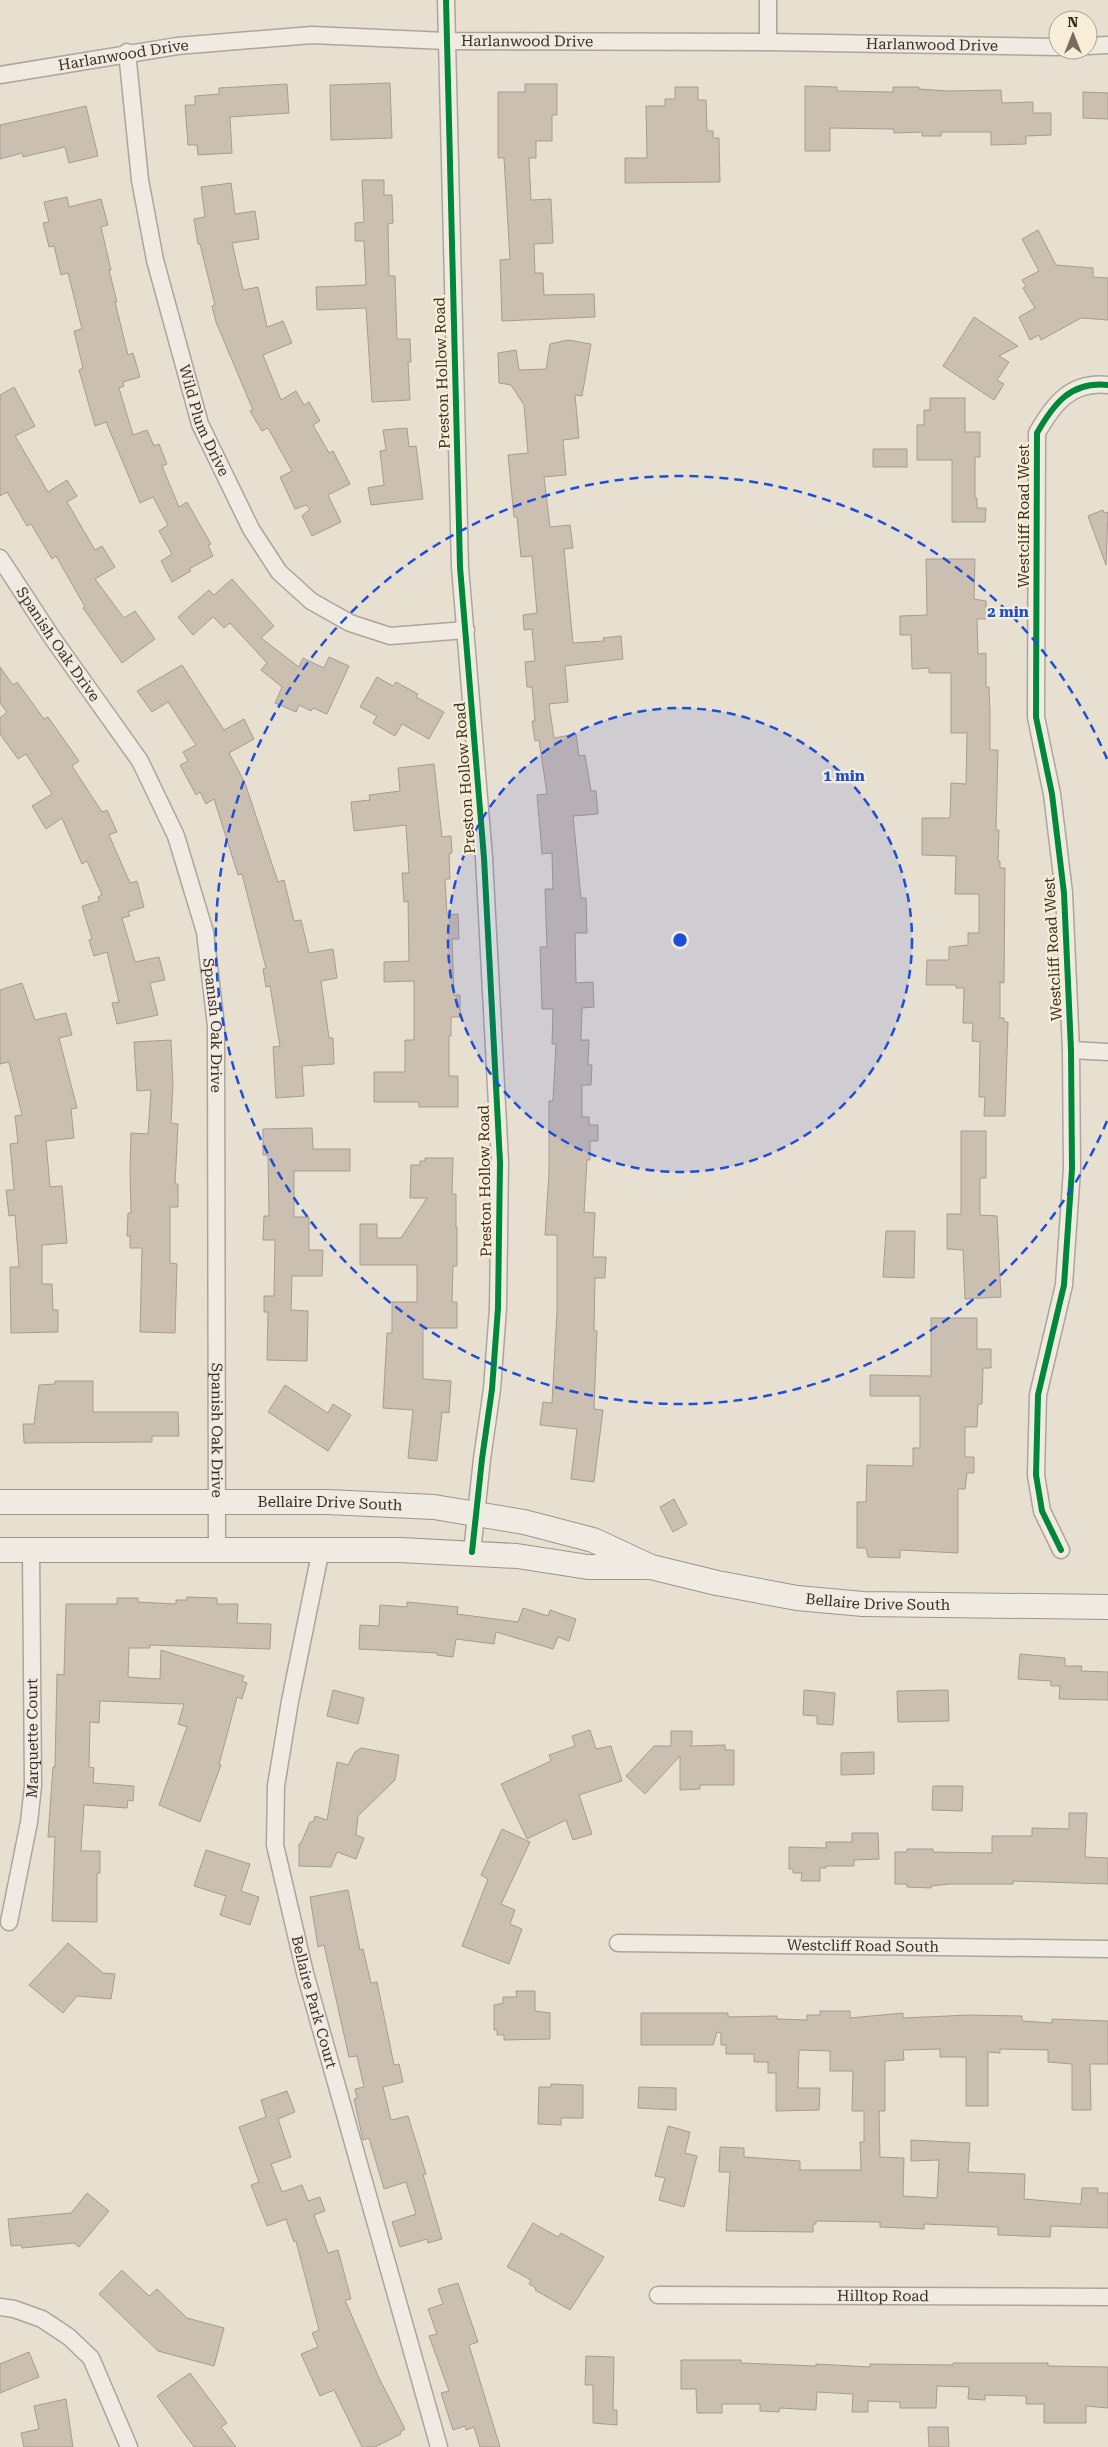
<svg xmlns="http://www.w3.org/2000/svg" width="1108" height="2447" font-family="'Roboto Serif',serif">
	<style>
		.building { fill: #cbbfb2; stroke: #a89c90 }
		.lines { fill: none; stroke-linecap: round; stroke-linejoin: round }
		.minor-casing { stroke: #ada599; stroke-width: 19 }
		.secondary-casing { stroke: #9c958a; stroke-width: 26 }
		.minor { stroke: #efebe3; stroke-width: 16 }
		.secondary { stroke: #efebe3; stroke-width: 24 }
		.cycleway-casing { stroke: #f7eed8; stroke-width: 9 }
		.cycleway { stroke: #00873e; stroke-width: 6 }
		.ring { fill: none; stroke: #1d4ed8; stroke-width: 2.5; stroke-dasharray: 9 6 }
		.labels { text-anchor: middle; stroke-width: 4.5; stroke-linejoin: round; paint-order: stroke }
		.street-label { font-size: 15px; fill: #3d2e20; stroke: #f7eed8 }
		.centre { fill: #1d4ed8; stroke: #f7eed8; stroke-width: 2.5 }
		.ring-label { font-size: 15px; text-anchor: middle; font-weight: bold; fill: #1d4ed8; stroke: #f7eed8; stroke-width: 4.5; stroke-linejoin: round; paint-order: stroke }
	</style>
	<rect width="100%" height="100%" fill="#e7e0d1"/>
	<path class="building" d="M390,83l2,55 -61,2 -1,-55z
		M287,84l2,29 -59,4 2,36 -34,2 -1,-10h-9l-3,-40h10v-9l24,-2v-6z
		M525,84h32v31h-5v26h-16v17h-7l2,42 20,-1 2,44 -19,1 1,29h8l1,22 50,-1 1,23 -93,4 -2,-61 10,-1 -6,-101h-6v-66h27z
		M805,86l32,1v4l56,1v-5h26v2l29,2 53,-1 1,13 31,-1v11h18v22l-25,1v8l-35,1v-13h-50v4h-19v-4l-28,1v-4l-64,-1v23h-25z
		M675,87h23v13h8l1,31h6v7h6l1,44 -95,1v-25h22l-1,-52h19v-7h10z
		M1083,92l25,1v26l-25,-1z
		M86,106l12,50 -29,7 -4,-16 -42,10 -1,-4 -22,6v-34z
		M362,180h22v15h8l1,28 -5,1 1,52h6l2,63h13l1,23h-3l2,38 -38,2 -6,-94 -49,2 -1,-23 50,-2 -2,-44h-9v-18l9,-1z
		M231,183l4,31 20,-3 4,28 -27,4 11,47 15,-3 9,40 16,-6 9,22 -29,12 18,45 15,-9 8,14 5,-3 11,19 -7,4 16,28 4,-2 17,33 -22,11 13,27 -29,14 -10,-20 8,-7 -4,-4 -11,4 -15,-32 12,-6 -24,-43 -6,3 -12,-20 3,-1 -37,-88 -4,-16 3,-1 -15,-61h-2l-4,-25 11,-2 -4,-30z
		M67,197l2,10 32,-8 7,26 -7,2 10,43h-2l8,32h-2l13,53 5,-2 7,24 -17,5 1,4 -5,2 14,47 14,-5 7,16 5,-2 8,20 -5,2 17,41 8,-5 24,42 -3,1 5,11 -24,13 2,2 -19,11 -11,-21 11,-7 -13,-23 9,-6 -15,-28 -13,6 -34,-81 -11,4 -16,-56 4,-2 -9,-37 8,-2 -14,-56 -7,2 -7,-29 -5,1 -6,-24 6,-1 -5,-20z
		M1038,230l18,35 37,3v9l15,1v42l-27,-2 -40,22 -2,-5 -9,5 -11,-23 16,-9 -12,-20 3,-2 -4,-6 17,-9 -17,-32z
		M974,317l44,29 -19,10 10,6 -12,18 7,4 -10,16 -51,-34z
		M568,340l23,4 -9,52 -7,-1 4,43 -16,2 3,35 -22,2 6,50 20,-2 3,23 -9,1 9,94 31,-2 -1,-3 18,-2 2,23 -58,7 3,36 -19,2 5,34 22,-4 3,22 6,-1 6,36h5l2,23 -25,2 8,82h5l1,35h-12l1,50 17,-1 1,25 -12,1 -1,32h8l-1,25h4l-1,20h-9v32h7v8h9v16h-8v19h-3l-3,52 11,1 -2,44h13l-1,21h-10l-1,52 3,1 -3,78 9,1 -9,72 -23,-3 6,-50 -37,-4 3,-23 9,1 5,-92v-76h-12l4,-62v-72h4l3,-57h-4l1,-35h-11l-2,-62h7l-2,-58h8l-1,-36 -10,1 -5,-59 10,-1 -8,-54 -4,1 -3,-20h3l-3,-34h-5l-2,-25 10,-1 -3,-32 -8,1 -1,-15 14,-2 -5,-57 -11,1 -4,-40h-3l-6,-62 20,-2 -4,-48 -13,-20 -12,-2 -1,-30 18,-3 3,20 27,-1 4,-25z
		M14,387l21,39 -20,10 33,56 19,-12 10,16 -10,6 28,48 7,-4 13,21 -20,12 29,39 11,-7 20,28 -33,24 -39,-55 2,-1 -29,-51 -4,3 -21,-35 -4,2 -20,-34 -7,4v-101z
		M930,398h35v34h15v25h-5v41h2v10h9l-1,14h-33v-62h-35v-35h7v-15h6z
		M407,428l2,19 7,-1 7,53 -52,6 -3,-17 16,-3 -4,-34 6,-1 -3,-20z
		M873,449h34v18h-34z
		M1103,510l1,3 4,-1 -2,53 -18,-49z
		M926,559h49l-1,40 12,2v18h-9l1,35 8,-1v34h3l1,25v38h8l-2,80h3l-1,31h2v7h5l-1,115 -4,-1v36h4v4h4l-3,94h-21l1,-19h-6l1,-55 -8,-1 1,-18h-10l1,-35h-8v-3h-30l1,-25h22v-13l19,-2v-12h11v-39h-24l1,-38 -34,-1v-37h28l1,-35 15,1 1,-51h-16v-60h-22v-5l-17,1 -1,-34h-11v-19l27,-1z
		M232,579l42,47 -13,12 38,29 4,-9 21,10 5,-11 20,9 -22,48 -14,-6 -2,3 -12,-6 -3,7 -21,-9 7,-16 -21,-17 6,-7 -37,-40 -6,5 -11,-11 -20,18 -15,-18 31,-27 5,5z
		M182,665l42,65 20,-11 10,20 -25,14 16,30 33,99 6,-2 10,41 7,-1 8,33 24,-4 4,29 -16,3 8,57h4l1,26 -32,2 2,30 -28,2 -3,-51 7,-1 -10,-60 -4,1 -3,-18 3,-1 -24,-94 -4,1 -24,-76 -8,5 -6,-12 -4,3 -16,-30 8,-4 -5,-9 13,-7 -28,-43 -16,10 -15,-21z
		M0,667l13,18 4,-3 27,37 4,-2 31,44 -7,5 30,46 5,-2 10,22 -8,3 21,48 7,-2 7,26 -16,5 2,4 -8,2 13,44 24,-5 6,23 -15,3 8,32 -41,9 -5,-21 7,-1 -12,-50 -13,4 -5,-16 3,-1 -10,-33 17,-5 -1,-4 4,-2 -15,-34 -5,3 -20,-46 -16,11 -14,-23 20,-12 -26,-40 -8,5 -18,-25v-16l7,-6 -7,-9z
		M377,677l16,9 3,-4 22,12 -2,3 28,15 -15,27 -27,-15 -7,12 -22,-13 4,-7 -17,-9z
		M434,764l8,73 9,-1 1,17 -3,1 1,25h-5l2,36 11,-1 1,25h-7l2,56h6v22h-9v19h-2v40h9v31h-39v-5h-45v-30h31v-32h9v-59l-30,1v-20l25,-1 -1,-60 -4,1 -2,-29h7l-3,-48 -52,6 -3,-29 19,-2 -1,-5 31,-4 -2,-23z
		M22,983l13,37 31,-7 6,22 -13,3 18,70 -6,1 3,29 -28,3 4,46 12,-1 5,57 -25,2v39h10l1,26h5v22l-47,1 -1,-66h9l-4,-52 -6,1 -3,-26h8l-4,-46 8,-1 -3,-27 7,-1 -13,-53 -9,2v-74z
		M171,1040l2,45 -2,38 7,1 -3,60h3v23h-8v56l7,1 -2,69 -35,-1 2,-84h-12v-12h-3l1,-23h3l-1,-44 1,-36 17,1 3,-44 -14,1 -3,-49z
		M312,1128l1,21h37v22h-56v46h15v33h14l-1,26h-30l-1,34 17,1 -1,50 -40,-1 1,-48h-4v-16h10l1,-56h-12l1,-24h5l-1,-61h-5v-26z
		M961,1131h25v47h-6v37l17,1 4,81 -36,2 -2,-49 -16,-1v-35h14z
		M425,1158h28l-1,36h4v33h1v39h-4l-1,36h5v26h-34v51l28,2 -2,32 -7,-1 -5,49 -29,-3 5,-48 -30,-2 4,-75h5v-31h25v-37h-57v-41h17v14h24l26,-40h-17l1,-33h9v-4h5z
		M886,1231h29l-1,47 -31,-1z
		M931,1318h46v31h14v19h-8l-1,36h-4l-1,23h-12v30h9v16h-7l-2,16h-7v64l-58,-3v8l-32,-1 -2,-9h-9v-46h9l1,-37 46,1v-18h7v-52h-50v-21l61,1z
		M55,1381h38v31h85l1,24h-27v6l-128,1 -1,-19h11l5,-39 16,-1z
		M285,1385l43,28 5,-9 18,11 -23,36 -60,-39z
		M674,1499l13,25 -14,8 -13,-25z
		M187,1597l30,1v6h21l-1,19 34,1 -1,25 -120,-4v3h-21l-1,29 32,2 1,-29 83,26 -2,5 5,2 -5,16 -5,-2 -18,68h2l-21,57 -41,-17 28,-78 -9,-3 6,-20 -84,-3 -1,22 -9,-1 -1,45 5,1 -1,15 41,3 -1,15 -5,-1 -1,8 -43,-3 -3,46h19v22h-3v49l-45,-1 3,-84h-7l5,-70h2l2,-93 7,1 2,-71h51v-6h21v4l38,2v-4h11z
		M407,1602l51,5 -1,7 61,8 5,-14 25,8 2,-6 26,9 -7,22 -11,-4 -5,12 -57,-17 -2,12 -38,-5 -3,18 -16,-2v-2l-78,-4 1,-24 19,1 1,-21 27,2z
		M1020,1654l45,4v8h17l-1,5 27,1v28l-49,-1 1,-13h-9v-5l-33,-2z
		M333,1690l31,8 -6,26 -31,-8z
		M804,1690l31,3 -2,32 -16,-1v-8l-14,-1z
		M948,1690l1,31 -51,1 -1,-31z
		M590,1730l6,19 15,-3 11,35 -43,14 13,39 -19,6 -7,-20 -39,19 -26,-55 50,-23 -2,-6 26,-9 -3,-10z
		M671,1731h21v12l-2,3 35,-1v5h9v35h-34v4l-20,1v-34l-35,38 -19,-18 28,-30h17z
		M361,1748l38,7 -4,25 -37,36 -2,19 8,3 -8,21 -19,-7 -6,15 -32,-1v-22l2,-1 9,-21h3l2,-6 12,4 10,-58 11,3 7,-13z
		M874,1752v22l-33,1v-22z
		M933,1786h30l-1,25 -30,-1z
		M1069,1813h18l-2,44 23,1v26l-95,-3v3h-63l-19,2v2l-24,-1v-3h-12v-32h12v-3h26v3l59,1v-17h40v-8l37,1z
		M502,1829l28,13 -29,62 14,6 -5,14 12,5 -13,35 -47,-18 26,-67 -7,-4z
		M852,1833h26l1,26 -25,1v6h-28v2h-6v13h-19l1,-8h-9v-4h-4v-22l37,1v-6h26z
		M206,1850l44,14 -9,27 18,6 -9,28 -30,-10 6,-19 -32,-10z
		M348,1890l12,60 3,-1 8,34 6,-1 17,83 5,-1 4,18 -20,5 8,33 17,-4 18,58 -3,1 19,64 -14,4 -1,-4 -27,8 -8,-25 24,-8 -10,-32 -22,7 -15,-51 -6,2 -9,-41 3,-1 -2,-9 9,-2 -7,-31 -8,1 -25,-112 -6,2 -8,-50z
		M68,1943l35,30 12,1 -4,25 -34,-3 -14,17 -34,-28z
		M516,1991h19v20l15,2v26l-46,1v-5h-7v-5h-3v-25l9,-2v-6h14z
		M820,2011h30v7l53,-5v5l66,-3 53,1v5l30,2v-4l56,2v43h-18l1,46h-19v-46l-24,-2v-12l-48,-1v4l-12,-1v54h-22v-49h-26v-8l-37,1 1,10 -19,1v50h-6l1,46 24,1 -1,38 34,2 2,-38 -28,1v-21l59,3 -2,29 57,2 -1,25 57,5 1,-16h16v5h10v35l-57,-2 -1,11 -52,-2v-8l-74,-3v5l-44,-2v-5l-64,-1v3h-3v8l-87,-1 4,-59h-11l1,-25 24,1v9l56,4v9h61l-1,-28h4v-31h-12l1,-40h-23v-20l-31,-1 -1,38h22l-1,22 -43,1v-38h-8v-11h-14v-8h-28v-9h-5v-12l-4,-1 -4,13h-72v-32h87v4l49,-1v3l30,1v-5h13z
		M551,2084l32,1v33h-22v7l-23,-1 1,-37h12z
		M639,2087l37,1v22l-38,-2z
		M287,2091l8,21 -17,7 13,38 -20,7 11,28 20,-7 6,16 12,-4 5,14 -11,4 14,38 10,-3 13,49 -6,1 34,78 26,51 -5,3 1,2 -26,13h-13l-28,-57 -14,6 -19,-42 17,-7 -6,-14 7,-3 -23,-89 -2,1 -8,-23 -19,7 -16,-41 8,-3 -20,-55 27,-10 -5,-17z
		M668,2126l22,6 -5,21 12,3 -13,51 -25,-7 6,-22 -10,-2z
		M87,2193l22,18 -30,36 -5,-4 -52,5 -1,-3 -10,1 -3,-27 63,-6z
		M533,2223l25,14 3,-4 43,24 -34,53 -35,-20 1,-2 -7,-4 2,-4 -24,-13z
		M122,2270l27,26 8,-7 30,29 37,10 -10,38 -56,-15 -59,-57z
		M458,2283l20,59 -9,3 31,102h-20l-6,-20 -8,3 -1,-4 -12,4 -12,-37 8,-2 -20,-55 8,-2 -9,-25 15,-5 -5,-15z
		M29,2352l10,25 -39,16v-29z
		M586,2356l28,1 -1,53h4v15l-24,-2v-38h-8z
		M681,2360h60v3l75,3v-2l54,3v-3l83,1v-2h95v3l60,1v41l-22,-2v17h-42v-19h-18v-8l-41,-1v5l-17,-1 1,-12 -32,-1 -1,22h-36v-6l-32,-1v11h-16l1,-18 -36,-2 -1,18 -36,-2 -1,4 -19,-1v-7h-38v9h-25l-1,-24h-15z
		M190,2373l37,50 -6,4 15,20h-42l-37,-51z
		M66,2399l7,48h-49l-3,-14 18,-4 -5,-23z
		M928,2427h20l1,20h-20z"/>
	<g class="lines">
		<g class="minor-casing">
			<g id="minor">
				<path d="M446,0l14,567 24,291 16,304 -2,146 -6,81 -10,70 -10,93"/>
				<path d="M768,42v-42"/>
				<path d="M1088,46l20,-1"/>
				<path id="s1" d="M127,52l13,128 15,80 45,164 51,105 28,43 32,29 39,22 40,13 76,-6"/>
				<path id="s2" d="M0,75l177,-29 135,-11 134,6 322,1 290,5"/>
				<path id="s3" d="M0,558l51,78 89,125 36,75 29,96 11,94 1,523"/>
				<path d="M1071,1050l37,2"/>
				<path id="s4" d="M321,1549l-31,152 -14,85 -1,59 30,128 134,474"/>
				<path d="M1061,1550l-19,-39 -6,-36 2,-80 26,-110 8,-116 -1,-119 -7,-157 -12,-99 -16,-77 1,-284c16,-28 33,-52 71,-48"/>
				<path id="s5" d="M9,1922l20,-100 4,-36 -2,-236"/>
				<path id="s6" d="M618,1943l490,6"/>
				<path id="s7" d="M658,2295l450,2"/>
				<path d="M0,2307l14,2 28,10 27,18 22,21 38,89"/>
			</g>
		</g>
		<g class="secondary-casing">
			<g id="secondary">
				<path id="s8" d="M0,1502h327l107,5 90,15 69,18 58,27 66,16 80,15 66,6 245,3"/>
				<path d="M0,1550h400l117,6 71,11h57"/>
			</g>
		</g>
		<use href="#minor" class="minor"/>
		<use href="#secondary" class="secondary"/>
		<g class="cycleway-casing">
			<path id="cycleway" d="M446,0l14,567 24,291 16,304 -2,146 -6,81 -10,70 -10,93
				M1061,1550l-19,-39 -6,-36 2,-80 26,-110 8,-116 -1,-119 -7,-157 -12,-99 -16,-77 1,-284c16,-28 33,-52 71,-48"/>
		</g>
		<use href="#cycleway" class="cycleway"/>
	</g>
	<circle cx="680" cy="940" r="232" fill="#1d4ed8" fill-opacity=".12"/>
	<g class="ring">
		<circle cx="680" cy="940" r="232"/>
		<path d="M1107 1121A464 464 0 1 1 1107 759"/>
	</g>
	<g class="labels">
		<g class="street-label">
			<text dy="5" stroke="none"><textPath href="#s2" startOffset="530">Harlanwood Drive</textPath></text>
			<text dy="5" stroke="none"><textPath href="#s2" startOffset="935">Harlanwood Drive</textPath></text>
			<text dy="5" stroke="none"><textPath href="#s2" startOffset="125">Harlanwood Drive</textPath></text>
			<text transform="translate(442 373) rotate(-92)" y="5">Preston Hollow Road</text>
			<text dy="5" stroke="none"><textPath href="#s1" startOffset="378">Wild Plum Drive</textPath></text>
			<text transform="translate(1024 516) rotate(-90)" y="5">Westcliff Road West</text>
			<text dy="5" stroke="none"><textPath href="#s3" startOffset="104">Spanish Oak Drive</textPath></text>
			<text transform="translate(465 778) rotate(-94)" y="5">Preston Hollow Road</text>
			<text transform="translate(1053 949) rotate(-93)" y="5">Westcliff Road West</text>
			<text dy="5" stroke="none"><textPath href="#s3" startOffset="524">Spanish Oak Drive</textPath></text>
			<text transform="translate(485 1181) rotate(-91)" y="5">Preston Hollow Road</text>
			<text dy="5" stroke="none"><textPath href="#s3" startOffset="929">Spanish Oak Drive</textPath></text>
			<text dy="5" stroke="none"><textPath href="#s8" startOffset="330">Bellaire Drive South</textPath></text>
			<text dy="5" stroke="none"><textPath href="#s8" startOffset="891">Bellaire Drive South</textPath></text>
			<text dy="5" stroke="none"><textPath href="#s5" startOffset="186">Marquette Court</textPath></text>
			<text dy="5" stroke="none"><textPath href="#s6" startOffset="245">Westcliff Road South</textPath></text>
			<text dy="5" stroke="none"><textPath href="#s4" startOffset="462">Bellaire Park Court</textPath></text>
			<text dy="5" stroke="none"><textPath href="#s7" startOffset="225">Hilltop Road</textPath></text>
		</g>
	</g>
	<circle cx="680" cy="940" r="8" class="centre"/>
	<g class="ring-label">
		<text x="1008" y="617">2 min</text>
		<text x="844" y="781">1 min</text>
	</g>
	<g transform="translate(1073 35)"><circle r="24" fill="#f7eed8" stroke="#ada18e"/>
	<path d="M0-4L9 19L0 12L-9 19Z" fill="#786c5e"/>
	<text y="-8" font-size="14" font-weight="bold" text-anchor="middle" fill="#3d2e20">N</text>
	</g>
</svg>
